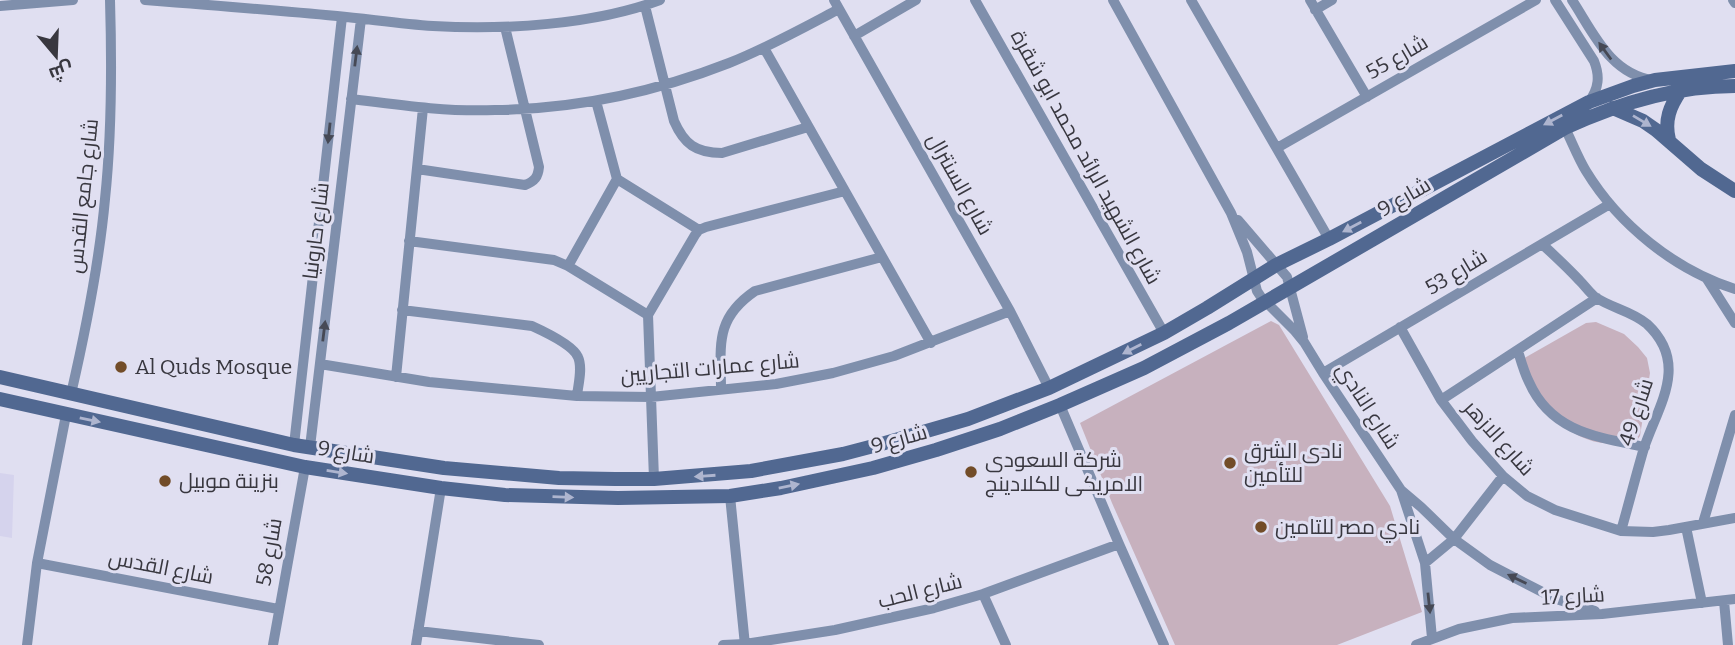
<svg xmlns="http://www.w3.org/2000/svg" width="1735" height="645" font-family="Bitter,Cairo,serif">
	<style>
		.built { fill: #d5d3ed }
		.green { fill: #c7b1be }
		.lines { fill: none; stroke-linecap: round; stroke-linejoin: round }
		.street { stroke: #7f8fac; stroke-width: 10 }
		.secondary { stroke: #516891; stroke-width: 14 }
		.oneway { fill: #464955 }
		.oneway2 { fill: #aeb5cf }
		.poi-dot { fill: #724c28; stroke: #e0dff1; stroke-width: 2.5 }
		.labels { text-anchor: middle; stroke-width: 6; stroke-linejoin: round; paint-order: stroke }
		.street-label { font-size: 21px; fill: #38373f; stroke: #e0dff1 }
		.poi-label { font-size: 21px; fill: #38373f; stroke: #e0dff1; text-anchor: start }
	</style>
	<rect width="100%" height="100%" fill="#e0dff1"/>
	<path class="built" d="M0,473l14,2 -2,63 -12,-2z"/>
	<path class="green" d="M1271,321l8,4 111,181 32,106 -85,33h-162l-63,-142 -32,-80z
		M1596,322l28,12 14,13 9,11 3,15 -10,63 -5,7c-10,0 -22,1 -33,0 -47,-8 -61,-46 -81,-83l65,-37z"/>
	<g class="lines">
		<path class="street" d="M145,0c64,5 128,10 192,16 32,3 64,8 96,10 71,4 160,-1 227,-26
			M834,0l176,311 39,77
			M975,0l189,333
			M1113,0l118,213 16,39 10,39 4,6 34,34 9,11 19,31 78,117 24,73 7,75
			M1191,0l138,239
			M1310,0l57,97
			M1555,0l39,61c6,15 5,27 -5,41
			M1572,0c21,32 38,74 81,80
			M1733,0l2,3
			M0,6l73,-6
			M645,6l29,115c10,23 22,32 48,32l86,-26
			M1315,10l17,-10
			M854,36l62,-36
			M764,48l167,295
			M351,99c48,6 96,13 144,11 80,-1 160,-18 234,-47 38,-15 74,-35 110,-54
			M596,101l21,78 82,51
			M1565,128c7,14 13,30 21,43 33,54 89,99 149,118
			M1277,148l259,-148
			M417,169l108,16c10,-4 13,-8 14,-18l-34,-140
			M1238,220l49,57 16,60
			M409,241l145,19 14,6 80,49
			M1542,244c13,12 26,24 38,37 5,5 9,11 15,16 16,11 37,14 52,27 43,40 11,82 -3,124 -8,27 -15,55 -23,83
			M568,266l49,-87
			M1707,279l28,44
			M402,310l130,16c11,5 41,19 46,31 5,11 0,28 -1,39
			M1400,327l41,73 31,41 31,35 24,20 28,14 66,21 32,1 16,-2 66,-12
			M1518,351c3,10 6,21 11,31 22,50 68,55 116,65
			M320,364l109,18 148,14 74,1 125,-13 57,-11 61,-17 116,-45
			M1323,373l287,-169
			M396,377l27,-269
			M721,390c0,-44 -7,-71 34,-99l127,-34
			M71,394c15,-65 28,-129 34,-195 7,-67 7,-133 5,-199
			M1441,400l156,-102
			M1060,405l59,139 45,101
			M294,445l48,-428
			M310,447l51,-428
			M654,479l-6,-164 47,-80 4,-5 7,-3 139,-36
			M1401,490l20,17 33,32 36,26 66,34 39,12
			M730,496l15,149
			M1703,523l32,-108
			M1686,527l16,76
			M37,563l241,46
			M1425,563l29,-24 49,-63
			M983,594l23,51
			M1724,601l4,44
			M418,631l121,14
			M27,645l10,-82 29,-148
			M273,645l32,-178
			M416,645l25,-157
			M723,645l22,-1 90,-14 99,-22 49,-14 136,-50
			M1416,645l43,-16 53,-11 90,-4 133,-15"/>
		<path class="secondary" d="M1613,108l30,13 13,9 45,39 34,22
			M1669,140c-5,-20 1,-34 12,-50
			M0,377l294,68 150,23 115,10 56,1h39l97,-8 92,-17 42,-11 83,-24 81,-31 115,-55 43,-25 69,-43 53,-26 260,-137 44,-16 22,-6 80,-9
			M0,399l305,68 136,21 64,7 113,3 112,-2 51,-8 92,-20 63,-18 64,-21 60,-24 84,-37 85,-45 336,-195c54,-25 110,-42 170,-42"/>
	</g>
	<defs><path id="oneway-solid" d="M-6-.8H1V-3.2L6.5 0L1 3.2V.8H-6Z" transform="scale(1.75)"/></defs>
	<g class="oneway">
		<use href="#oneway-solid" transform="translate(1605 51) rotate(-126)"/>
		<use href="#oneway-solid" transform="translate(356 56) rotate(-83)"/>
		<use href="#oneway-solid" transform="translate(329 133) rotate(96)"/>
		<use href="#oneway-solid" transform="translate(324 331) rotate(-83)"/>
		<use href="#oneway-solid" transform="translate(1517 579) rotate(-154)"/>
		<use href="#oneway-solid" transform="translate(1429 603) rotate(84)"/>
	</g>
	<g class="oneway2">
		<use href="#oneway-solid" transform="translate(1553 120) rotate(152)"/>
		<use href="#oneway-solid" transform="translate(1642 121) rotate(31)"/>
		<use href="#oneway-solid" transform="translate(1352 227) rotate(152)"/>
		<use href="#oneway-solid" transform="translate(1132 349) rotate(153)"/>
		<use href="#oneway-solid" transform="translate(90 420) rotate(12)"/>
		<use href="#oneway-solid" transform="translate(337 472) rotate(9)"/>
		<use href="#oneway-solid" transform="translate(705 476) rotate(176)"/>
		<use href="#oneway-solid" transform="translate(789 486) rotate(-11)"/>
		<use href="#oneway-solid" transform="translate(563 497) rotate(2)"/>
	</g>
	<g class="poi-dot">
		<circle cx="121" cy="367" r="7"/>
		<circle cx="1230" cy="463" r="7"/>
		<circle cx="971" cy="472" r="7"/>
		<circle cx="165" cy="481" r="7"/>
		<circle cx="1261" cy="527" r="7"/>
	</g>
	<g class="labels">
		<g class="street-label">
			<text transform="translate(1397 57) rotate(-30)" y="7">شارع 55</text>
			<text transform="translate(1086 157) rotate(61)" y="7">شارع الشهيد الرائد محمد ابو شقرة</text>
			<text transform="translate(960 184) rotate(61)" y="7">شارع السنترال</text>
			<text transform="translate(83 196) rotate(-84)" y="7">شارع جامع القدس</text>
			<text transform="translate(1404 197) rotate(-30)" y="7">شارع 9</text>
			<text transform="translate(316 231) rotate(-83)" y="7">شارع حارونيا</text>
			<text transform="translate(1456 272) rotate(-31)" y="7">شارع 53</text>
			<text transform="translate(710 368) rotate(-5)" y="7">شارع عمارات التجاريين</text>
			<text transform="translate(1368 406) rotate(57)" y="7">شارع النادي</text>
			<text transform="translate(1636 412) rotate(-72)" y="7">شارع 49</text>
			<text transform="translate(1499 438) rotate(48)" y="7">شارع الازهر</text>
			<text transform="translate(899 439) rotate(-16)" y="7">شارع 9</text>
			<text transform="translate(346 452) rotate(9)" y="7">شارع 9</text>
			<text transform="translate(269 552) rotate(-80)" y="7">شارع 58</text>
			<text transform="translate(161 567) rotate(11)" y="7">شارع القدس</text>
			<text transform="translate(920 591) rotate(-14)" y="7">شارع الحب</text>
			<text transform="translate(1573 596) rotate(-3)" y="7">شارع 17</text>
		</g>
		<g class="poi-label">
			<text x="135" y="374">Al Quds Mosque</text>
			<text x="1244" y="458">نادى الشرق<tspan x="1244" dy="24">للتأمين</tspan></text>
			<text x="985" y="467">شركة السعودى<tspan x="985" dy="24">الامريكى للكلادينج</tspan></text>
			<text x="179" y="488">بنزينة موبيل</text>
			<text x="1275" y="534">نادي مصر للتامين</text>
		</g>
	</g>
	<g transform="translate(56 56) rotate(161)" stroke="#e0dff1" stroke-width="5" paint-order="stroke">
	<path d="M0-5L12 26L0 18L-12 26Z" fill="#38373f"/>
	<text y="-10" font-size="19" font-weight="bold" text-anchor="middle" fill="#38373f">ش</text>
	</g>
</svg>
